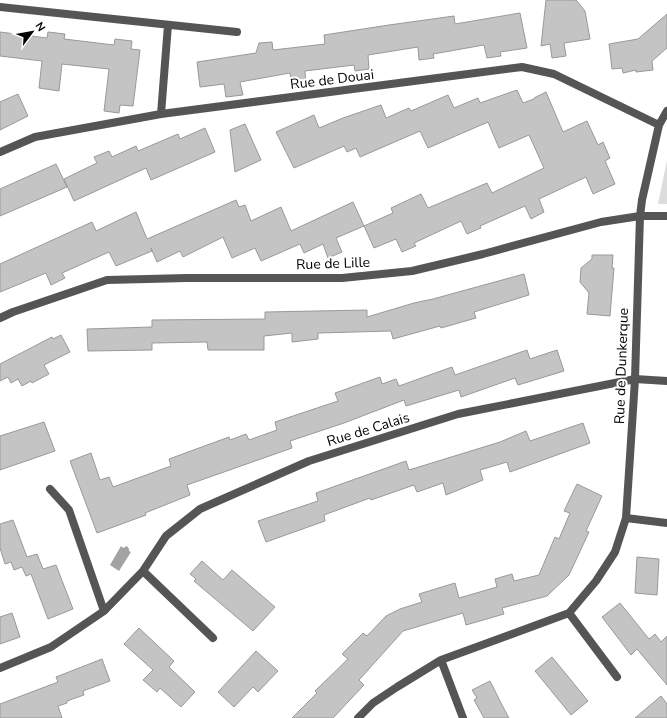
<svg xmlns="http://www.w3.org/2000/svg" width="667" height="718" font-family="'Nunito Sans',sans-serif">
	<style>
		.green { fill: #dcdcdc }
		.water { fill: #a3a3a3 }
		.building { fill: #c4c4c4; stroke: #999 }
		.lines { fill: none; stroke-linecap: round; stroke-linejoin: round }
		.minor { stroke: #555; stroke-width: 8 }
		.labels { text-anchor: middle; stroke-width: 4; stroke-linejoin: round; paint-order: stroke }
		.street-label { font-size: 14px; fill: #000; stroke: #fff }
	</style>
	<rect width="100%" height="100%" fill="#fff"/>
	<path class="green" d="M667,160v44h-9z"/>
	<path class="water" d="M121,546l2,2 4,-2 2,3v2l2,1 -12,19 -9,-6z"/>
	<path class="building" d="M546,0h30l9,11 5,28 -26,4 2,13 -14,2 -2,-14 -9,2z
		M520,13l7,35 -27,4 1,4 -14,2 -3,-13 -51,9 1,4 -15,2 -1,-13 -50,8 1,14 -14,2 -1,-6 -49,6 1,15 -14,2 -2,-15 -50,9 3,13 -17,2 -2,-13 -24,3 -3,-25 59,-9 3,-10 13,-1 1,8 52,-6 -1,-9 65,-10 65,-9 1,8z
		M667,14v34l-15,13 1,9 -17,2v-2l-13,3 -1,-5 -10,1 -3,-25 29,-5z
		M0,32l47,6 1,-6 17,2 -1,5 50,6 1,-6 17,2 -1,8 9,1 -7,56 -13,-1 -1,8 -15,-2 5,-42 -47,-5 -3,27 -20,-3 3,-27 -42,-5z
		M517,90l6,13 11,-4v-1l12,-6 17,40 24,-11 11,24 5,-3 7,16 -5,3 10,23 -22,10 -7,-17 -47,22 5,13 -13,7 -6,-13 -45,20 1,2 -14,6 -6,-13 -47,22 2,3 -14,6 -6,-13 -22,9 -10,-22 29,-13 -2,-5 30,-14 7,14 59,-25 5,10 52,-25 -15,-33 -30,13 -11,-26 -60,26 -8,-17 -60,26 -4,-9 -9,4 -3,-6 -50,22 -18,-36 38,-17 5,13 24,-10 38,-13 5,13 23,-10 2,3 37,-16 6,13 24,-10 2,5z
		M18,94l10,22 -28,14v-28z
		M245,124l16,36 -26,12 -5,-42z
		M205,128l10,24 -64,28 -5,-12 -72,33 -10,-22 33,-16 -3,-6 15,-6 3,6 24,-11 2,5 40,-17 2,5z
		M56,164l11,23 -67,29v-27z
		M236,200l3,7 6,-2 6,16 30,-14 10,24 62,-29 11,24 -28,12 6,14 -14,6 -5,-14 -19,9 -4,-9 -39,17 -6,-13 -23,10 -9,-21 -40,20 -3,-6 -23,11 -6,-14 1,3 -36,15 -7,-14 -47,21 3,5 -14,7 -5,-12 -46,19v-28l92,-42 4,9 40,-19 11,27z
		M592,255h21l-1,13h2l-4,48 -23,-2 2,-21 -9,-11 1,-14 11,-9z
		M524,274l5,21 -55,17 2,6 -35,10 -1,-2 -47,13 -2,-8 -73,2v6l-26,3v-9l-28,3v14h-56l-1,-8 -55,1v7l-64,1 -1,-22 65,-2v-7l113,-1v-7l102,-2v7l47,-14 19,-4z
		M61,335l9,17 -26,13 5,9 -17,9 -1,-2 -9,5 -4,-7 -7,4 -3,-6 -8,4v-17l52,-27 1,2z
		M527,350l3,9 27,-9 7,21 -46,14 -3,-7 -54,19 -2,-7 -53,16 -2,-6 -60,23 -54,18 2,7 -105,37 3,10 -45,18 1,2 -49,18 -27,-72 21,-8 9,27 9,-3 4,10 58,-21 -2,-7 60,-22 1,3 16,-6 3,6 28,-10 -2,-8 63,-21 -3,-8 45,-16 2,7 14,-5 3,7 53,-19 3,8z
		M44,422l11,29 -55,19v-34z
		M583,423l7,20 -80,29 -3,-10 -27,8 3,10 -37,15 -3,-12 -26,9 -3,-7 -43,15 -1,-2 -46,17 1,6 -59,21 -8,-21 60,-20 -2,-8 90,-32 3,9 91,-28 26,-11 4,10z
		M577,484l25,12 -16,35 3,1 -20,43 -22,21 -45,12 2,6 -38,11 -3,-12 -60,18 -44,49 5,5 -31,33h-41l25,-25 -2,-2 33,-32 -6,-5 21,-21 4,3 19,-20 14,-7 22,-7 -3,-8 36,-11 4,15 38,-11 -2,-8 17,-5 2,7 25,-6 16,-38 4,2 11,-26 -6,-2z
		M13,520l14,37 10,-3 6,15 13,-4 17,44 -25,10 -17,-45 -5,2 -4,-9 -8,3 -3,-8 -6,2 -5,-16v-24z
		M637,557l22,2 -2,36 -22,-2z
		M202,561l21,19 9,-10 43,37 -22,24 -59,-50 2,-2 -6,-5z
		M620,603l29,36 6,-5 6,8 6,-6v49l-30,-36 -6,6 -29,-38z
		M12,613l8,24 -20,7v-27z
		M139,628l35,33 -5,6 26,25 -14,15 -21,-19 -3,4 -14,-12 10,-10 -29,-26z
		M256,651l22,20 -20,21 -5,-5 -19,20 -16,-15z
		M552,657l36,44 -17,14 -36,-44z
		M102,659l8,22 -27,10 1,4 -17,6v2l-9,3 4,12h-62v-14l58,-22 -2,-5z
		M490,681l13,26 6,11h-25l-10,-18 3,-2 -5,-8z
		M661,696l6,8v14h-32z"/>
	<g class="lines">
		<path class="minor" d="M0,7l237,25
			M161,114l7,-89
			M0,152l35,-15 126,-23 361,-47 32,7 105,51
			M0,318l13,-6 94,-32 80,-2h155l70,-7 71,-17 118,-32 39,-6h27
			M50,489l19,21 35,101
			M626,518l41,5
			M143,571l70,67
			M569,613l48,64
			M441,660l22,58
			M0,668l51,-21 53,-36 39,-40 23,-35 34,-27 109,-48 149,-47 177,-35 32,2
			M358,718l15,-15 24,-16 44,-27 128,-47 27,-32 19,-29 11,-34 9,-139 5,-163 2,-16 17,-75 8,-14"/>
	</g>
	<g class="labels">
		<g class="street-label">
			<text transform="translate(332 79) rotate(-7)" y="5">Rue de Douai</text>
			<text transform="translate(333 263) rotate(-2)" y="5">Rue de Lille</text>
			<text transform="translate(621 366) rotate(-88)" y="5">Rue de Dunkerque</text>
			<text transform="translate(368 429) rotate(-17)" y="5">Rue de Calais</text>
		</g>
	</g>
	<g transform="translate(32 32) rotate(58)" stroke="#ffffff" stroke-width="3" paint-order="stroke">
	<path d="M0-3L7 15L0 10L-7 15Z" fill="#000000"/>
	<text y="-6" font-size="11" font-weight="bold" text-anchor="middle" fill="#000000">N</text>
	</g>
</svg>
